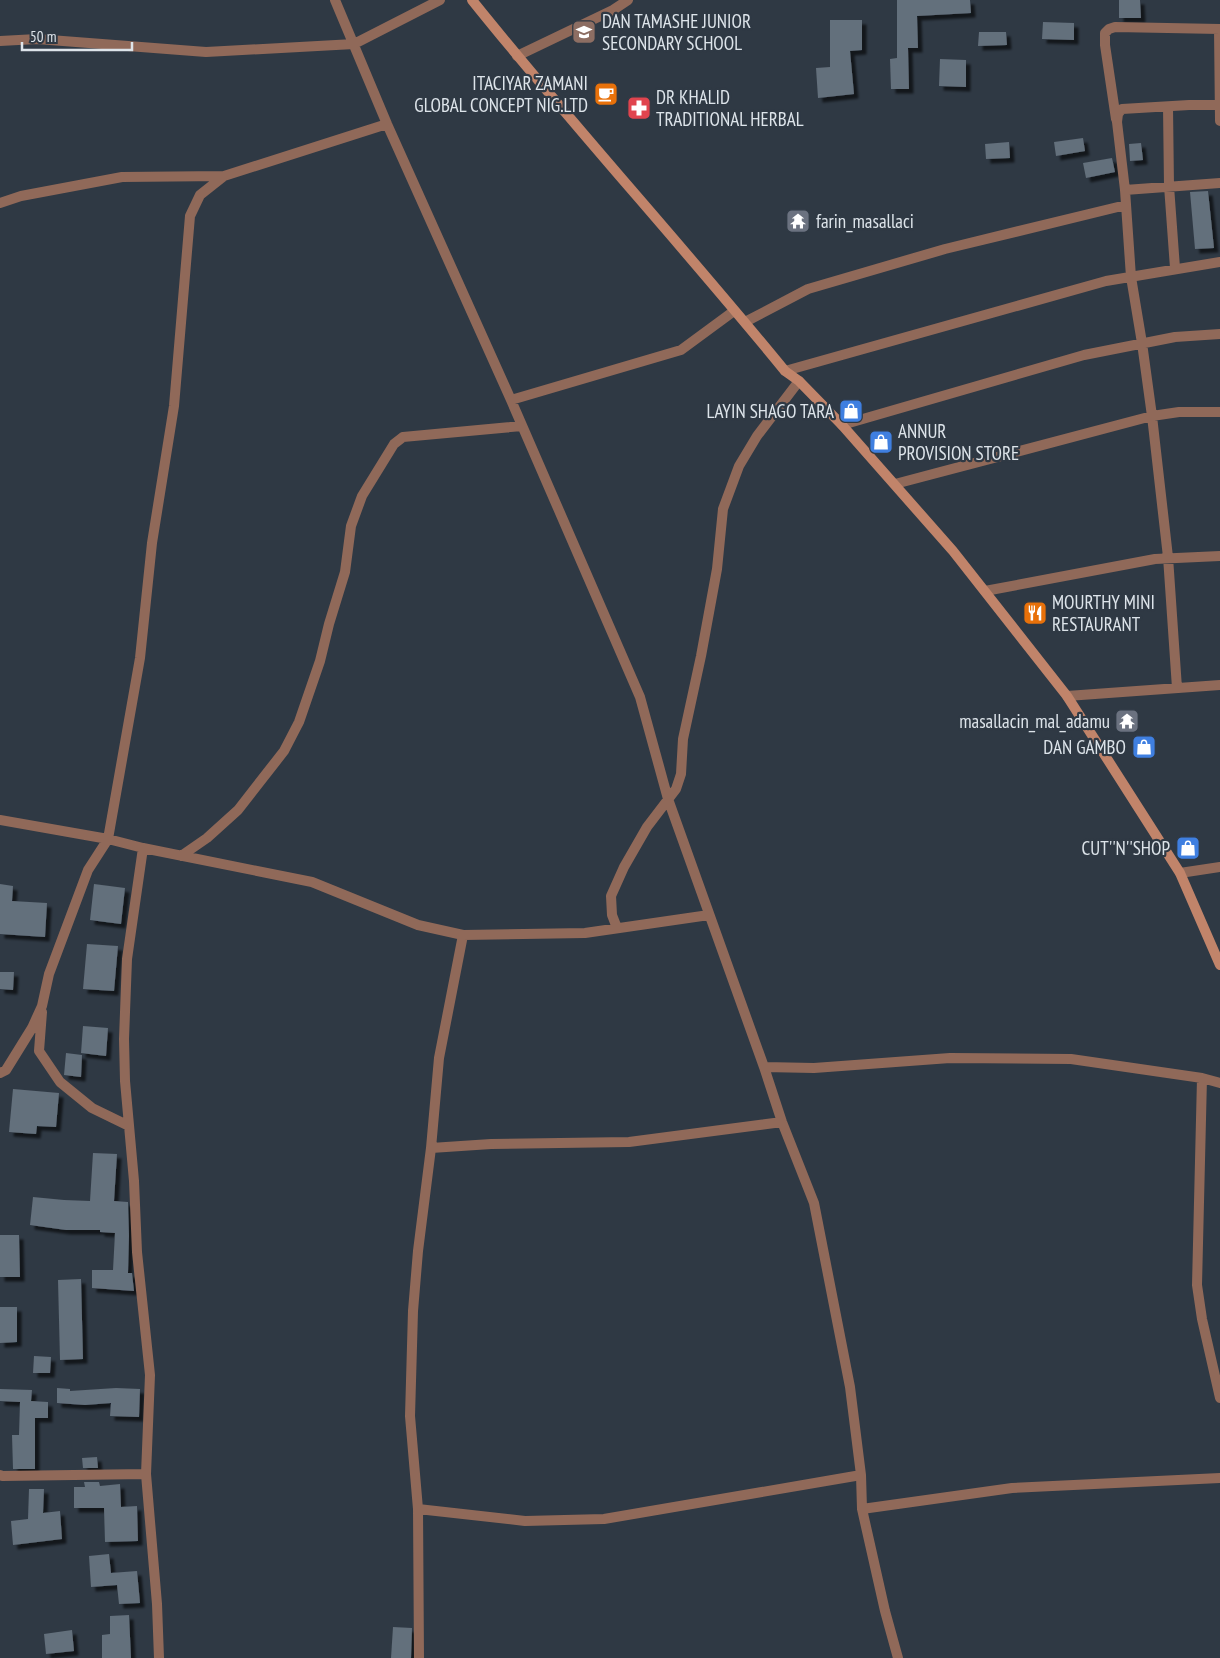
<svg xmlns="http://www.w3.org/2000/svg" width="1220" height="1658" font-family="'PT Sans Narrow',sans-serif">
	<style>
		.building { fill: #636f7b; filter: url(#shadow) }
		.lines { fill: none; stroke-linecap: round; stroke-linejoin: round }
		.street { stroke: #906959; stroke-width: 10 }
		.secondary { stroke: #c1846a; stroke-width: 10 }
		.labels { text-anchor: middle; stroke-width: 4.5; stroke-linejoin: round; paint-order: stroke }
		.poi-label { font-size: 19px; fill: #dde4ea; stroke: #2f3944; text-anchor: start }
	</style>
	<defs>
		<filter id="shadow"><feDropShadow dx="4.5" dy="4.5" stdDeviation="1" flood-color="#0009"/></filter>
	</defs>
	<rect width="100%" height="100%" fill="#2f3944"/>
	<path class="building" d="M897,0h73l1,13 -54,3 1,32h-10l1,41h-18l-1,-30 7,-1z
		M1119,0h21l1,18h-22z
		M830,20h32v30l-12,1 4,43 -36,4 -2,-30 14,-1z
		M1043,22l31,1v17l-32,-1z
		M979,32h27l1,13 -29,1z
		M940,59l26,1v27l-27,-1z
		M1083,138l2,13 -29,5 -2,-14z
		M1009,142l1,16 -24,1 -1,-15z
		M1141,143l2,17 -13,1 -1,-17z
		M1112,158l3,14 -29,6 -3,-15z
		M1208,191l6,57 -19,1 -5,-57z
		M0,884l13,2 -1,15 35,2 -2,34 -45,-3z
		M94,884l31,4 -4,36 -31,-4z
		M87,944l31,2 -4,45 -31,-2z
		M0,972h14l-1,18 -13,-1z
		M83,1026l25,2 -2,28 -25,-3z
		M66,1053l16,2 -1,22 -17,-2z
		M13,1089l46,4 -3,34 -19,-1 -1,8 -27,-2z
		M93,1153l24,1 -3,47 14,1 1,34 -1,37h4l2,18 -42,-3v-18h21l2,-37 -15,-1v-2h-34l-36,-5 3,-28 31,3 26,1z
		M0,1235h19l1,42h-20z
		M81,1279l2,80 -23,1 -2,-80z
		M0,1307h17v35l-17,1z
		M34,1356l17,1 -1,16h-17z
		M57,1388l13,1v2l46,-3 24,1 -1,28 -29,-1 1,-13 -26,2 -28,-2z
		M0,1389l32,1 -1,11 17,1v16h-13v51h-22l-1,-34h7l1,-33 -20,-1z
		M97,1457l1,11h-15l-1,-10z
		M84,1482h15l1,4 20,-2 1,23 16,-1 1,35 -33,1 -1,-34h-30v-21h11z
		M29,1489h15l-1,24 17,-2 2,28 -49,6 -2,-24 17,-2z
		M109,1554l2,19 26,-2 3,32 -21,1 -2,-19 -26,2 -2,-31z
		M129,1615l2,43h-29v-23l8,-1v-18z
		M393,1627l19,1 -1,30h-20z
		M72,1630l2,21 -28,3 -2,-20z"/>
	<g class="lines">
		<path class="street" d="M335,0l52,124 124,276 129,297 28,102 96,268 18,55 32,81 36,184 11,88 1,34 23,102 13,47
			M1219,29l1,92
			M0,41l37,-2 169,13 148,-8 86,-44
			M517,56l96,-46 15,-10
			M1168,107l1,79 6,82
			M1116,119l-11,-74v-12l4,-4 6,-2 105,2
			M1125,190l95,-7
			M0,203l21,-7 101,-19 102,-1 163,-52
			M745,322l63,-33 137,-40 181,-44
			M785,371l321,-90 114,-19
			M511,400l170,-50 53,-39
			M842,425l242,-70 91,-18 45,-3
			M895,484l257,-68 27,-4h41
			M985,591l170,-32 65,-3
			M1177,688l-9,-131 -16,-141 -10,-73 -11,-66 -6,-87 -8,-68 1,-8 4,-5 67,-4h31
			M1067,696l153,-11
			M0,820l108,19 35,9 169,34 106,43 45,10 122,-2 124,-18
			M143,848l-16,111 -3,80 1,42 9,100 3,71 13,123 -4,99 11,130 2,54
			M181,856l26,-18 31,-28 46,-59 15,-29 21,-61 9,-37 16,-52 6,-46 11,-30 32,-52 9,-7 119,-11
			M1180,873l40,-6
			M617,928l-5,-13 -1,-19 13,-29 23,-40 29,-38 5,-15 2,-35 18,-83 16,-87 6,-60 16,-43 18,-30 42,-55
			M42,1012l-3,39 21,31 32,26 37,18
			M764,1067l50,1 136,-10 121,1 131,19 18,5
			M0,1073l6,-3 26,-42 10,-22 7,-32 39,-104 20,-31 32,-181 12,-115 22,-137 16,-190 10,-21 24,-19
			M1202,1078l-5,207 5,34 18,79
			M431,1148l60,-4 138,-2 153,-20
			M0,1475l2,1 144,-2
			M418,1509l107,12 79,-2 257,-44
			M862,1509l150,-21 208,-10
			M419,1658l-1,-149 -8,-93 3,-105 5,-60 13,-103 8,-90 24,-123"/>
		<path class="secondary" d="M472,0c101,126 211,246 313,371l14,10 43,44 111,126 114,145 113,177 40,92"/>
	</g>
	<defs>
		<g id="school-square" transform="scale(1.25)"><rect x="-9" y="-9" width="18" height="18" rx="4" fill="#8d6e63" stroke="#2f3944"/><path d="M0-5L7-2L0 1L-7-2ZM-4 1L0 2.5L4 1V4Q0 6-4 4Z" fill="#fff"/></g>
		<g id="cafe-square" transform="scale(1.25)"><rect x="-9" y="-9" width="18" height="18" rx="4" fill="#e8710a" stroke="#2f3944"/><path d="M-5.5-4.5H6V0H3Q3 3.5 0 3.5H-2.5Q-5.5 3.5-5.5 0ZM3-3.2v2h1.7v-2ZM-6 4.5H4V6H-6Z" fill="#fff"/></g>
		<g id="pharmacy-square" transform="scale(1.25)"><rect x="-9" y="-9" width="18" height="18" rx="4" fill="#e0444e" stroke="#2f3944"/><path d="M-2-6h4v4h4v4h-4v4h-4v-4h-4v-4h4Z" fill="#fff"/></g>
		<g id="temple-square" transform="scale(1.25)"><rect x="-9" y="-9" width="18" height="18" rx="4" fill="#6b7280" stroke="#2f3944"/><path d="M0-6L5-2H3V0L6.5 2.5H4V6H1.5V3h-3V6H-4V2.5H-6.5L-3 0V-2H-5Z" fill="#fff"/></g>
		<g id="shop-square" transform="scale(1.25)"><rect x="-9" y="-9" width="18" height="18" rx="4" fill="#3f7fe0" stroke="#2f3944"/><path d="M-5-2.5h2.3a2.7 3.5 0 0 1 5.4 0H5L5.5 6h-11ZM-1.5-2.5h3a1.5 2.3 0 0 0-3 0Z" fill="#fff"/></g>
		<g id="restaurant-square" transform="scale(1.25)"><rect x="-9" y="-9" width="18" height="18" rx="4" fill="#e8710a" stroke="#2f3944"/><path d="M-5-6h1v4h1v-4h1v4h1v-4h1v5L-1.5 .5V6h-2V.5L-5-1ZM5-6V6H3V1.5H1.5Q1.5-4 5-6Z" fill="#fff"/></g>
	</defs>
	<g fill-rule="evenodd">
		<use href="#school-square" x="584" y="32"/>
		<use href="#cafe-square" x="606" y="94"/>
		<use href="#pharmacy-square" x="639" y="108"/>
		<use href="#temple-square" x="798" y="221"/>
		<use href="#shop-square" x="851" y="411"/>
		<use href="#shop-square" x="881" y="442"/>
		<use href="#restaurant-square" x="1035" y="613"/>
		<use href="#temple-square" x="1127" y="721"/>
		<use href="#shop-square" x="1144" y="747"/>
		<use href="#shop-square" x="1188" y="848"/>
	</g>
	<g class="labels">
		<g class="poi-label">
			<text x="602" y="28">DAN TAMASHE JUNIOR<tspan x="602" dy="22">SECONDARY SCHOOL</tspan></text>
			<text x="588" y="90" text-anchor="end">ITACIYAR ZAMANI<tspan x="588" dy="22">GLOBAL CONCEPT NIG.LTD</tspan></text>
			<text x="656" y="104">DR KHALID<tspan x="656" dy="22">TRADITIONAL HERBAL</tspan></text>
			<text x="816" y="228">farin_masallaci</text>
			<text x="834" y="418" text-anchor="end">LAYIN SHAGO TARA</text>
			<text x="898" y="438">ANNUR<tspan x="898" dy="22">PROVISION STORE</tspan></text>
			<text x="1052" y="609">MOURTHY MINI<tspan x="1052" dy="22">RESTAURANT</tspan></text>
			<text x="1110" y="728" text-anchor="end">masallacin_mal_adamu</text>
			<text x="1126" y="754" text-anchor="end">DAN GAMBO</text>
			<text x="1170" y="855" text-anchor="end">CUT''N''SHOP</text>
		</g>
	</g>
	<path d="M22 42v8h110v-8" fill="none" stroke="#dde4ea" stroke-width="2.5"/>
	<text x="30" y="42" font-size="15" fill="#dde4ea" stroke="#2f3944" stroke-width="4" paint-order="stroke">50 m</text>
</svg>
